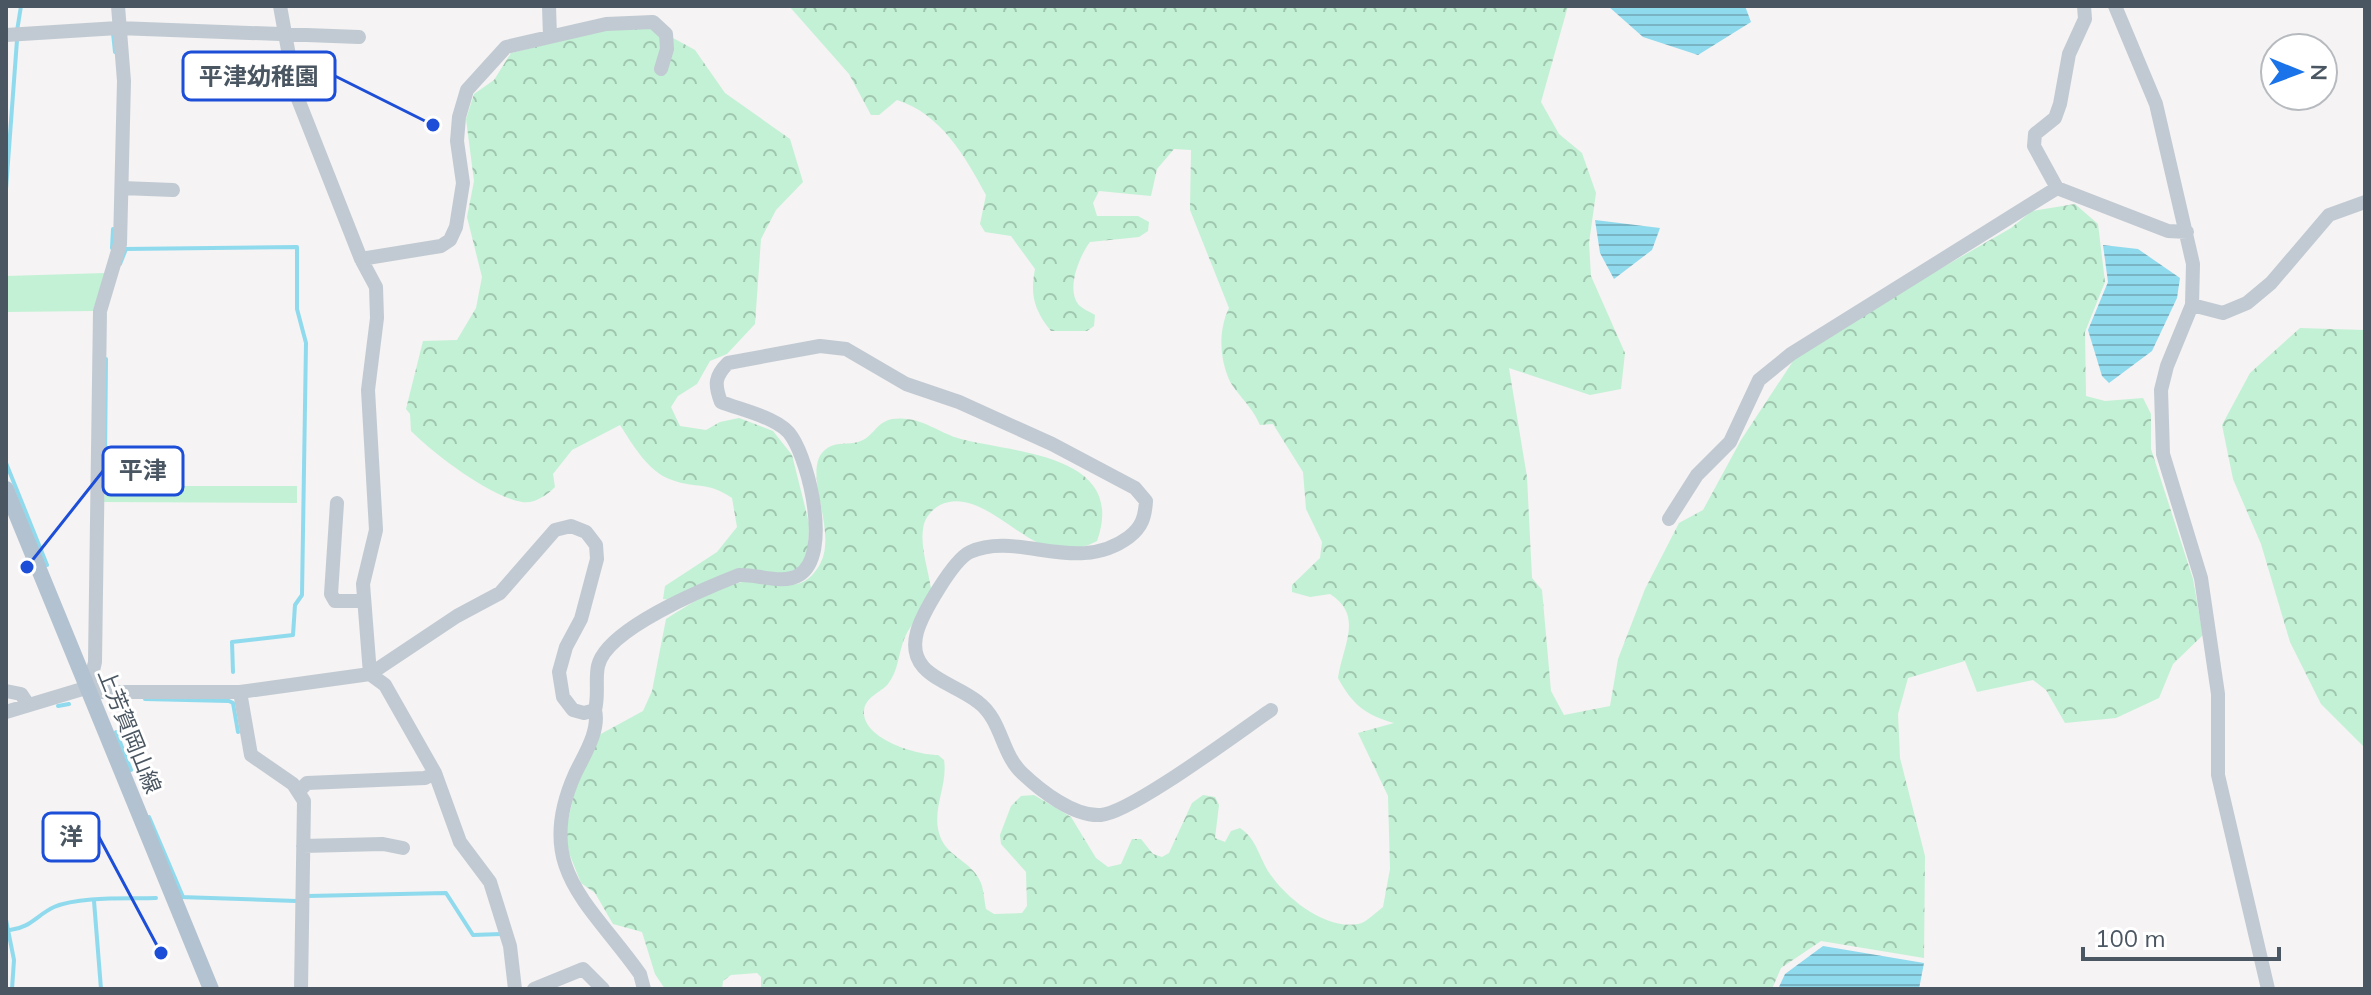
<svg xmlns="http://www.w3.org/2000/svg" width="2371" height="995" font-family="Mulish,'Noto Sans JP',sans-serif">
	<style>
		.green { fill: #c3f1d5 }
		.forest { fill: url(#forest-crowns) }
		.water { fill: url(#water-rules) }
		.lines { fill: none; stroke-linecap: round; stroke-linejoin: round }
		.stream { stroke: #90daee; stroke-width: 4 }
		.minor { stroke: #c1cad2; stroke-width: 14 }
		.major { stroke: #b3c2d1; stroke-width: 16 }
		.labels { text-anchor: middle; stroke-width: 6; stroke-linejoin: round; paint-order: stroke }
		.street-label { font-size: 22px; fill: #4a5661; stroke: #fff }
		.leader { fill: none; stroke: #1d4ed8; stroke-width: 3 }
		.callout-dot { fill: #1d4ed8; stroke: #fff; stroke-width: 3 }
		.callout { fill: #fff; stroke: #1d4ed8; stroke-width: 3 }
		.callout-label { font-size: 24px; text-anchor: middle; font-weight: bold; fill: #4a5661 }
	</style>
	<defs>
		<pattern id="forest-crowns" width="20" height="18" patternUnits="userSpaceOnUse" patternTransform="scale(2)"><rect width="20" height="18" fill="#c3f1d5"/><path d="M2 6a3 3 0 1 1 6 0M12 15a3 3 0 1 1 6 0" fill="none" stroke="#a0c6b0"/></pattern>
		<pattern id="water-rules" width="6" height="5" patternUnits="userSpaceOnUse" patternTransform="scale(2)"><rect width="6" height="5" fill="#90daee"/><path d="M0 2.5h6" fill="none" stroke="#78b4c4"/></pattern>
	</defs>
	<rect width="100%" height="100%" fill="#f5f3f3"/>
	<path class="green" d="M105,273l-12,38 -87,1v-36z
		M105,486h192v17l-193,-1z"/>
	<path class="forest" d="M789,6h779l-27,96 18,32 23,19 14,40 -7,50 2,33 34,77 -4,36 -31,6 -81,-27 18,109 5,101 10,12 9,101 13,24 46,-9 8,-47 27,-70 34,-66 24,-13 38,-70 60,-91 210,-121 21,-17 43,-7 23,20 7,58 -20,50 1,64 19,5 38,-3 8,16v35l42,130 10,56 -30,29 -14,34 -43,20 -51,5 -19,-33 -13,-10 -56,12 -12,-31 -57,17 -10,36 2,44 25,98 -1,102 -103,-17 -40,27 -9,21h-1011v-12l-4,-4 -26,2 -8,6 -1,8h-57l-10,-15 -13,-42 -29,-8 -18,-31 -14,-10 -12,-30 -4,-20 10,-43 24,-55 44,-24 9,-20 14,-72c24,-15 48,-31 76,-37 29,-7 56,19 77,-16 22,-35 -23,-101 10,-119 9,-5 20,-2 29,-5 15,-4 18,-20 34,-23 28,-4 44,13 69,20 53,14 167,15 136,102 -14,8 -32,10 -48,6 -34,-9 -72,-60 -109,-42 -9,5 -16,14 -17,24 -3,21 7,45 9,67 -7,14 -21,27 -27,41 -7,16 -6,33 -17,47 -8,9 -23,13 -24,27 -2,28 53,44 74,44l6,5c4,25 -12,48 -5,73 6,23 30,27 40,46 5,8 5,21 7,30l8,5 28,-1 5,-7 -1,-34 -25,-28 -1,-9 11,-29 10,-10 13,-1 37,22 25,41 12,9 13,-3 11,-25h9l12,15 9,3 7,-4 23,-50 11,-8 12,2 4,8 -4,33 10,4 6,-11 9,-3c17,11 19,30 30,46 17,25 56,56 88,50 8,-1 18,-12 25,-17l7,-38 -2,-73 -30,-63 36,-10c-29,-8 -42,-19 -56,-45 5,-34 26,-62 -8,-84l-20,3 -18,-5v-7l28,-27 2,-16 -16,-33 -3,-37 -30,-48 -13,1c-9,-21 -27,-34 -32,-48 -9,-22 -9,-48 1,-69l-39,-98 1,-60 -17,-1 -17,20 -6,27 -52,-5 -6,12 4,13h41l11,6 -1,9 -9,6 -49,5c-10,13 -24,46 -12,62 3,4 12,8 17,11l-1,11 -7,5h-36c-17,-21 -21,-36 -16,-62l-24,-33 -26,-4 -5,-8 6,-29c-21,-39 -45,-81 -89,-95l-18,15h-8l-22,-41z
		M653,27l42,23 30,43 65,46 13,43 -27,28 -15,29 -6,85 -28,30 -17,7 -13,23 -19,12 -7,11 9,19 26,4 14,-8 19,-4 34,13 19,24 17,68 -1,34 -12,14 -15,4 -22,-5 -85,30 -11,-1 2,-13 52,-34 20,-25 -5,-29c-25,-17 -35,-9 -60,-18 -24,-8 -39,-35 -52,-55l-48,25 -19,24 2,13c-8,8 -20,17 -33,15 -32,-5 -89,-49 -111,-71l-1,-17 -4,-5 17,-68 34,-1 19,-32 6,-31 -15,-60 7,-36 -8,-62 8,-25 20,-14 17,-27 97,-24z
		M2300,328l65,2v418l-44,-44 -31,-62 -29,-98 -28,-65 -11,-54 28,-52z"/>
	<path class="water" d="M1608,6h137l6,16 -53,33 -55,-18z
		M1595,220l65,8 -8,22 -38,29 -14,-26z
		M2103,245l35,4 42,29 -3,20 -25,53 -43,32 -7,-7 -14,-46 20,-48z
		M1823,946l101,17 -5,26h-141l7,-15z"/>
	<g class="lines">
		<path class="stream" d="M17,31l4,-25
			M113,33l2,19
			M6,189l11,-149
			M112,248l1,-19
			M124,249l173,-2v62l9,34 -4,252 -7,10 -2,30 -61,7 1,30
			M120,264l6,-15
			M105,458l1,-99
			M6,463l41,102
			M145,699l84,2 4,2 5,29
			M58,706l11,-2
			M116,732l15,38
			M149,817l34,80
			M308,896l138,-3 27,42 28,-1
			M180,897l116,4
			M94,901l7,88
			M6,920l8,40 -2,29
			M10,930c20,-2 27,-15 44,-23 25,-11 74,-8 102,-9"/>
		<path class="minor" d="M280,6l16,88 65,165 15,28 1,31 -9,72 8,140 -13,54 7,90 15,11 50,88 25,69 30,40 20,64 5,43
			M549,6l1,31
			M2115,6l41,98 37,160 -1,41 -25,61 -6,24 2,64 38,124 17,116v81l50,214
			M6,35l112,-7 241,9
			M122,188l51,2
			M2057,188l-23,-42 1,-12 20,-16 5,-14 9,-50 16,-35 -1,-13
			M361,259l80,-13 9,-6 6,-13 7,-44 -6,-42 2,-24 8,-27 39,-43 100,-23 47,-2 13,12 1,15 -6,20
			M2192,305l31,8 24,-10 24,-20 58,-68 36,-13
			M337,503l-6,91 4,7h28
			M1669,519l28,-44 33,-33 29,-62 32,-26 266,-166 111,43 19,1
			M89,687l6,-25 5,-351 20,-67 4,-163 -6,-75
			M6,691l15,3 6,9
			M240,692l11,63 42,29 11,17 -3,188
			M595,710c5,21 -11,45 -20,64 -42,94 14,128 65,200l4,15
			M6,712l83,-25 12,5h139l130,-18 87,-58 43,-23 55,-63 16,-4 15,6 10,13 1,14 -16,60 -15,28 -7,25 4,25 10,13 11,3 11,-3c4,-16 0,-30 3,-44 8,-37 108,-78 141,-91 18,-1 44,10 60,0 33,-20 10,-112 -7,-138 -11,-19 -51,-27 -71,-35 -7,-18 -6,-26 7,-39l92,-17 26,3 60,35 53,18 93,42 83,44 11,13c-1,16 -4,26 -17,36 -52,39 -111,-7 -159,15 -17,8 -48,62 -53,80 -12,44 35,49 61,70 24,18 23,51 44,71 19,18 52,44 79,42 30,-2 139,-84 170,-105
			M299,791l8,-8 118,-5 10,-5
			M303,846l80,-2 20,4
			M534,989l49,-20 20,20"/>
		<path class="major" d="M6,489l205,500"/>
	</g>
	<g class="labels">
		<g class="street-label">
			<text transform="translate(130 731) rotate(68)" y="8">上芳賀岡山線</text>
		</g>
	</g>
	<path class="leader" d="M433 125L335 76M27 567L103 471M161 953L99 837"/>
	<g class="callout-dot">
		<circle cx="433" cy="125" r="8"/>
		<circle cx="27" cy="567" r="8"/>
		<circle cx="161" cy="953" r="8"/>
	</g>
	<g class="callout">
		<rect x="183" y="52" width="152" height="48" rx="8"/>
		<rect x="103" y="447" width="80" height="48" rx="8"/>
		<rect x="43" y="813" width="56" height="48" rx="8"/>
	</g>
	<g class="callout-label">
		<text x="259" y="85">平津幼稚園</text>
		<text x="143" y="479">平津</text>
		<text x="71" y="845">洋</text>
	</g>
	<rect width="2371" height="995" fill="none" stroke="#4a5661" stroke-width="16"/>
	<g transform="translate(2299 72) rotate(91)"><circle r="38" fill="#ffffff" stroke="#b7bbc0" stroke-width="2"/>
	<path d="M0-6L14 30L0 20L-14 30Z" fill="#1a73e8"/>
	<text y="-12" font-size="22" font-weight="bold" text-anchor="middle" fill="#4a5661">N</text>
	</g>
	<path d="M2083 947v12h196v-12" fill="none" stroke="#4a5661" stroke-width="4"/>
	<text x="2095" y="947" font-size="24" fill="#4a5661" stroke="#ffffff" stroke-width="6" paint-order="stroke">100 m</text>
</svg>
